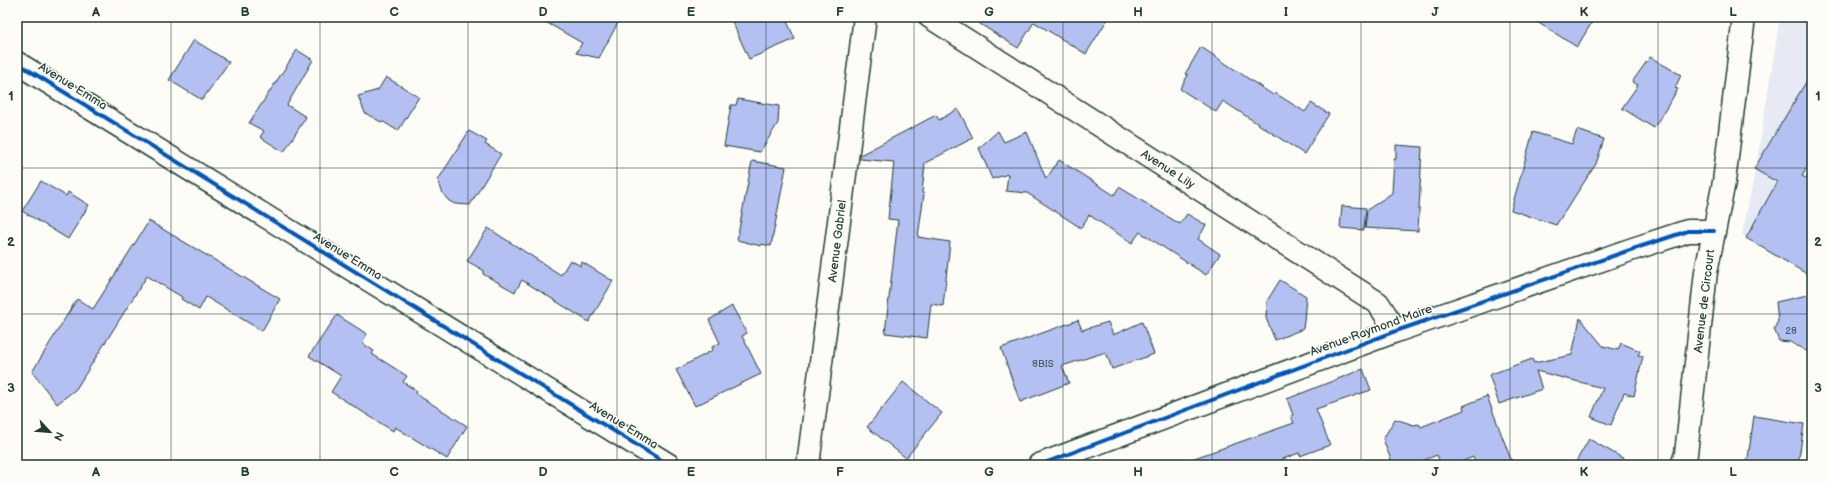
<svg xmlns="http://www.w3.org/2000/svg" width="1829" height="482" font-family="'Balsamiq Sans',sans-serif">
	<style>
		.built { fill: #e7eaf5 }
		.building { fill: #b4c0f1; stroke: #1f3d34 }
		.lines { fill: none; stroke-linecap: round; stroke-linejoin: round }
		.minor-casing { stroke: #1f3d34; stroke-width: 25 }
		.minor { stroke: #fdfcf7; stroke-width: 22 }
		.cycleway-casing { stroke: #fdfcf7; stroke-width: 6 }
		.cycleway { stroke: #0057b8; stroke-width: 4 }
		.grid { fill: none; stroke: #1f3d34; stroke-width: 1; stroke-opacity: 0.55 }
		.labels { text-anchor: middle; stroke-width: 3; stroke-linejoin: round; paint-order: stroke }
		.number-label { font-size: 10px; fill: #445e63 }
		.street-label { font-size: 12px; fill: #1f3d34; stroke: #fdfcf7 }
		.neatline { fill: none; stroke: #1f3d34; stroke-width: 1.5 }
		.grid-label { font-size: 13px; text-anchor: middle; font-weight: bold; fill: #1f3d34 }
	</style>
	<rect width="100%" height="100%" fill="#fdfcf7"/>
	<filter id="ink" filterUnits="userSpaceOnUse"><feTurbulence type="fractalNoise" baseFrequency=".025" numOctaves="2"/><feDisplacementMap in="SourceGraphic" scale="8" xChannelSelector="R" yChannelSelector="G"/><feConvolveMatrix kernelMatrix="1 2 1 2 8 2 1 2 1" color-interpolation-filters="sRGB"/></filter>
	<g filter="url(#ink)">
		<path class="built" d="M1780,17h32v257l-70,-39 14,-68z"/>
		<path class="building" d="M537,17h84l-22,41 -23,-5 6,-10z
			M730,17h55l10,22 -46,20z
			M969,17h140l-23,37 -52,-32 -16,26z
			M1529,17h66l-18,30z
			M194,40l35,22 -27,38 -33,-20z
			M1201,47l72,48 2,-2 30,19 6,-9 18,11 -25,40 -81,-53 -7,11 -36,-23 8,-14 -3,-1z
			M297,50l16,10 -26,45 19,12 -22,35 -24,-15 4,-6 -15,-8z
			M1650,57l31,18 -6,13 3,1 -24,39 -32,-20 16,-23 -6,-3z
			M1812,72v87l-10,17 10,6v95l-66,-39 31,-56 -23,-13z
			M386,77l33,20 -21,34 -16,-10 -1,1 -16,-9 -7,-17 20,-6z
			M738,99l41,7 -1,17 -18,29 -36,-6 7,-41h5z
			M958,109l15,29 -48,25 -3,30 2,1 -6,43 32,5 -7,64 -12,-2 -4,34 -42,-5 13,-113 -10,-1 6,-57 -34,-3v-4l76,-40 3,5z
			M1577,130l27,9 -8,25 -40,61 -45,-15 22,-78 39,12z
			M469,131l18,10 -2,3 16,10 -31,51 -15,-1 -6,-3 -6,-7 -5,-14z
			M998,131l6,11 23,-10 19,47 13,-19 55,35 5,-8 61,37 7,-10 19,11 -8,14 22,15 -14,21 -66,-43 -8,11 -43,-28 -8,13 -54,-35 -21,-2 2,-17 -16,5 -13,-31z
			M1396,145l26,2 -4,84 -53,-3 2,-18 25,-17 2,-34h2z
			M752,161l34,6 -15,79 -10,-2v2l-24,-6z
			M41,181l25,15 2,-4 21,13 -21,34 -46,-28z
			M1342,206l24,2 -2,22 -24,-2z
			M149,221l131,78 -18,32 -56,-34 -7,13 -18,-11 1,-2 -35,-21 -71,113 -19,15 -25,-32 45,-73 16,10z
			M488,228l73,47 9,-15 11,6 1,-4 31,19 -24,41 -67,-42 -7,12 -32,-18v-4l-16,-9z
			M1280,280l26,16 -2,25 -1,8 -28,11 -9,-22 1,-17z
			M1812,294v60l-22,-12 -11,-1 -5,-12 4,-8 -2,-19z
			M732,306l15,27 -5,3 19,38 -66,32 -19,-36 37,-20 -1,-3 8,-4 -11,-23z
			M337,315l30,19 -5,9 12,8 -2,3 35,22 -4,6 14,9 -1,3 51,32 -20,33 -52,-32 -2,4 -62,-39 10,-16 -32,-20z
			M1580,318l23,28 15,4 3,-7 19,8 -2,4 5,1 -9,40 -10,-3 -13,32 -20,-8 12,-29 -67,-17 6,18 -43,15 -10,-29 43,-16 2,4 38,-8z
			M1078,320l4,10 26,-8 5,13 29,-13 12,32 -42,15 -6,-17 -44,14 7,17 -49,19 -19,-54z
			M1363,369l8,21 -55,19 14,36 -30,11 -1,-3 -32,12h-83l-1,-3 111,-39 -3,-7 2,-1 -6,-16z
			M903,382l39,31 -36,45 -39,-31z
			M1487,396l26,69h-37l-3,-8 -19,8h-13l-4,-10 -25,10h-19l-10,-26 12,-20 19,6 5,-1 2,3 43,-17 -1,-4z
			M1754,416l50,8 -6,41h-51z
			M1589,439l46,26h-61z"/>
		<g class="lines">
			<g class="minor-casing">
				<path id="minor" d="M930,17l448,286 18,28
					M17,63l652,402
					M808,465l57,-448
					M1039,465l357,-134 237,-82 55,-18h26
					M1682,465l4,-11 20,-182 18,-90 20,-165"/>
			</g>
			<use href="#minor" class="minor"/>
			<g class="cycleway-casing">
				<path id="cycleway" d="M17,63l652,402
					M1039,465l357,-134 237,-82 55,-18h26"/>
			</g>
			<use href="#cycleway" class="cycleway"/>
		</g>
	</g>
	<path class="grid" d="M171,17v448M320,17v448M468,17v448M617,17v448M766,17v448M914,17v448M1063,17v448M1212,17v448M1361,17v448M1510,17v448M1658,17v448M17,168h1795M17,314h1795"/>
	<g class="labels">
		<g class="number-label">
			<text x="1791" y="334">28</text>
			<text x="1043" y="367">8BIS</text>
		</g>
		<g class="street-label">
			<text transform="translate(73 86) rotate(32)" y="4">Avenue Emma</text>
			<text transform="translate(1168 169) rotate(33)" y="4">Avenue Lily</text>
			<text transform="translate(837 241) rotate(-83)" y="4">Avenue Gabriel</text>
			<text transform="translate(348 256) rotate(32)" y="4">Avenue Emma</text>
			<text transform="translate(1704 301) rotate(-83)" y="4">Avenue de Circourt</text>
			<text transform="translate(1371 330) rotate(-20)" y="4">Avenue Raymond Maire</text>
			<text transform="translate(624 425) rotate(32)" y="4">Avenue Emma</text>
		</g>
	</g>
	<rect width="1829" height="482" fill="none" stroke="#fdfcf7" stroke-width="44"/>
	<g transform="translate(50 432) rotate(116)" stroke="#fdfcf7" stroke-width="3" paint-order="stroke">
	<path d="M0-3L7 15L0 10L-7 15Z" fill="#1f3d34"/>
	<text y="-6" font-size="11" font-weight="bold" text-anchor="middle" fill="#1f3d34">N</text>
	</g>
	<rect x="22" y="22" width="1785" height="438" class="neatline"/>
	<g class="grid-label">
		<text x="96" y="16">A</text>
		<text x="245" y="16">B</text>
		<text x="394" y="16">C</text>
		<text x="543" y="16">D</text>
		<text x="691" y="16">E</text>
		<text x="840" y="16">F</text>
		<text x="989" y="16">G</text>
		<text x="1138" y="16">H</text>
		<text x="1286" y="16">I</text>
		<text x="1435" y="16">J</text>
		<text x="1584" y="16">K</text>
		<text x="1733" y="16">L</text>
		<text x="11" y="100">1</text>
		<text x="1818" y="100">1</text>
		<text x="11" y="246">2</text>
		<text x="1818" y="246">2</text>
		<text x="11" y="392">3</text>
		<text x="1818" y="392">3</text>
		<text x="96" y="476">A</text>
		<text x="245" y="476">B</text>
		<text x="394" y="476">C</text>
		<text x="543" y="476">D</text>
		<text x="691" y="476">E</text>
		<text x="840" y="476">F</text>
		<text x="989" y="476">G</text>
		<text x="1138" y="476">H</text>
		<text x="1286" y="476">I</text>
		<text x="1435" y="476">J</text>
		<text x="1584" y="476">K</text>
		<text x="1733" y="476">L</text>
	</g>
</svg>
